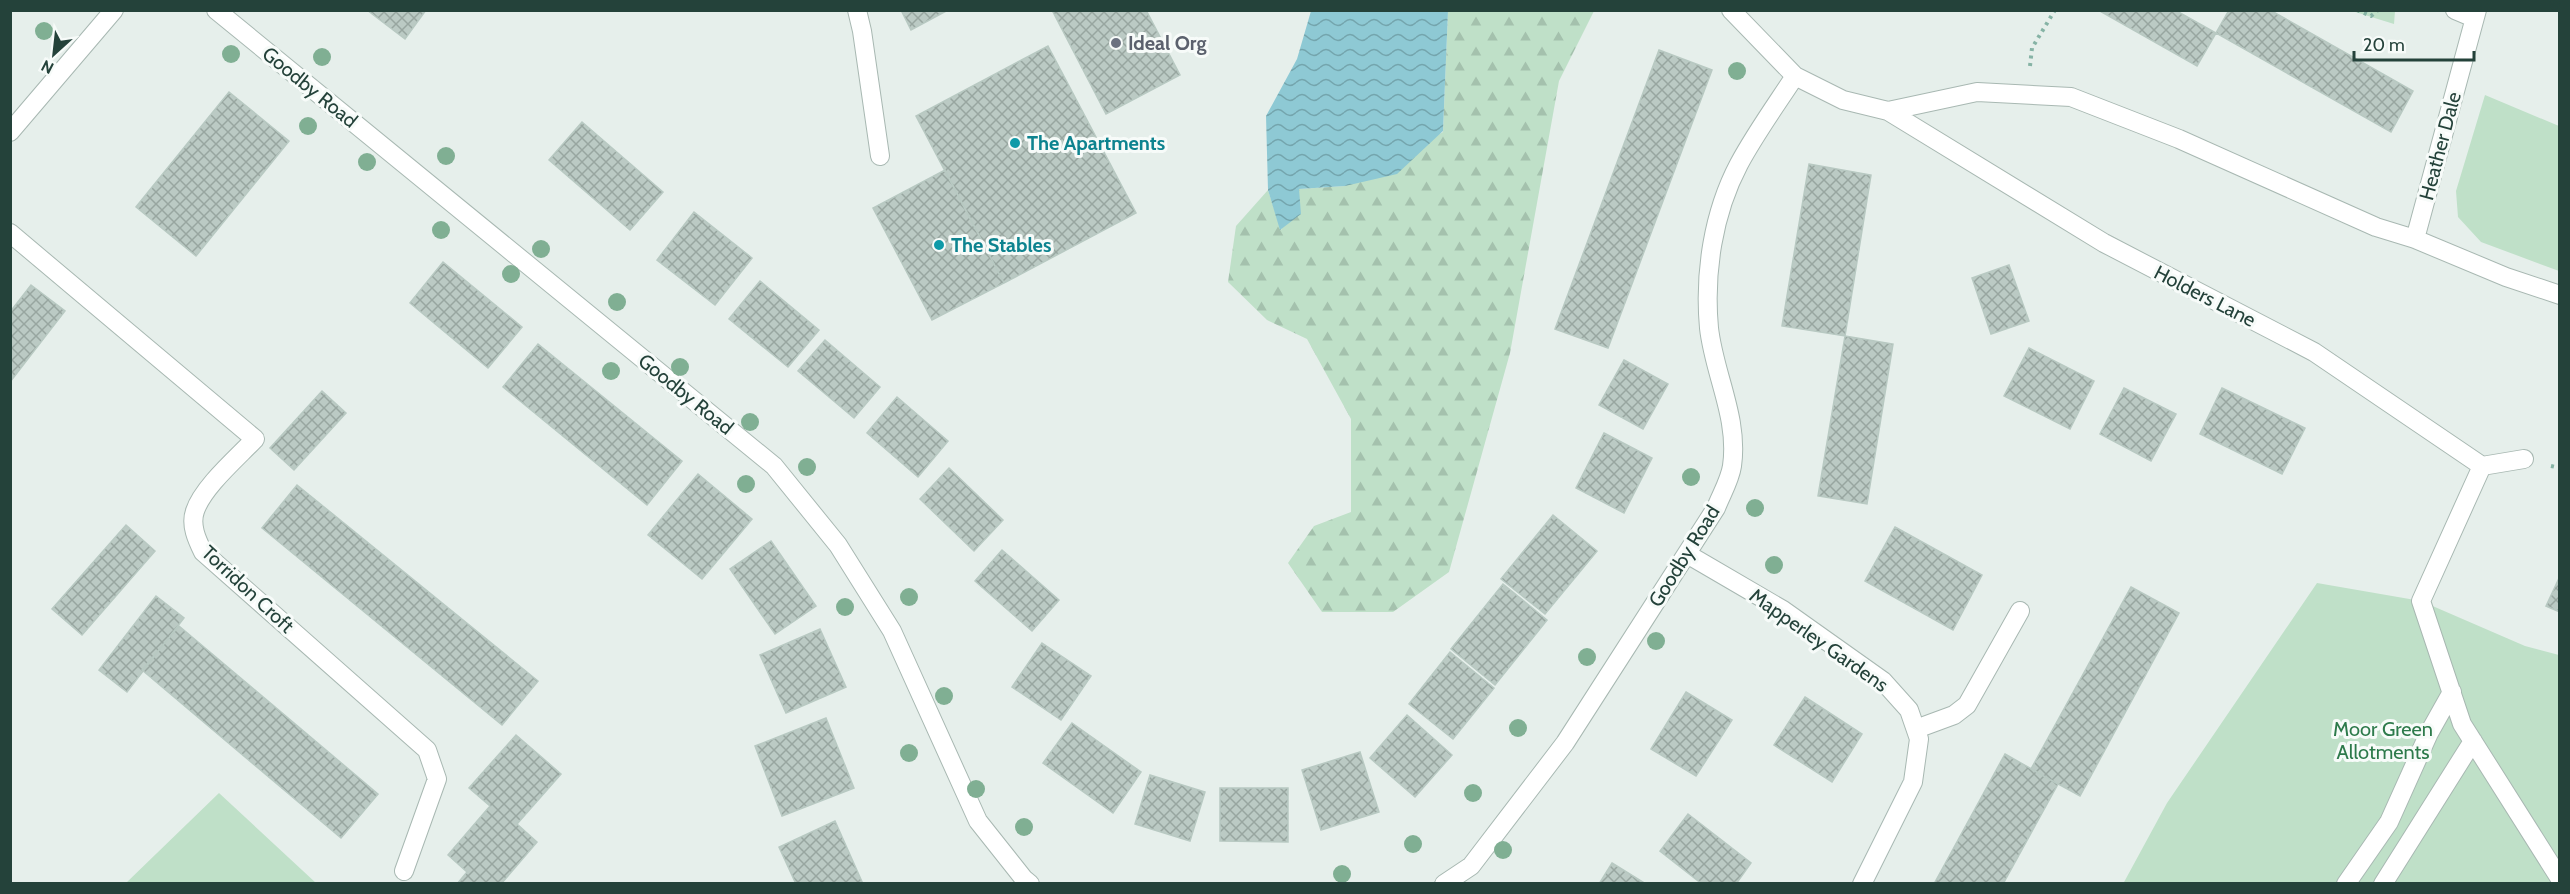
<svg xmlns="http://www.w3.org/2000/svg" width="2570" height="894" font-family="Cabin,sans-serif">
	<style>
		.green { fill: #bfe0c8 }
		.forest { fill: url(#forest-firs) }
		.water { fill: url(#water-waves) }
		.building { fill: url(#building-cross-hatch); stroke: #b8c9c2; stroke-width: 1.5 }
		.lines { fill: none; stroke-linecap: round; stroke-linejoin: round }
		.minor-casing { stroke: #a8b8b2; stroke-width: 20 }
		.path { stroke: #86b3a5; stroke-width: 4; stroke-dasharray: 3 4.5; stroke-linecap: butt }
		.minor { stroke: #fff; stroke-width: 18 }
		.tree { fill: #80af93 }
		.worship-dot { fill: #6b7280; stroke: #f7fbf9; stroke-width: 2 }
		.culture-dot { fill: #0f9aa8; stroke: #f7fbf9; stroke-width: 2 }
		.labels { text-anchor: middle; stroke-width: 6; stroke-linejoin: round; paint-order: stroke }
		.worship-label { font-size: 20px; font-weight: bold; fill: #5b616d; stroke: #f7fbf9; text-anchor: start }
		.street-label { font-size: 20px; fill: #24423a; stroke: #f7fbf9 }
		.culture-label { font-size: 20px; font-weight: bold; fill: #0d838f; stroke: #f7fbf9; text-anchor: start }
		.park-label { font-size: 20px; fill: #2d7a4b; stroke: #f7fbf9 }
	</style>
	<defs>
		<pattern id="forest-firs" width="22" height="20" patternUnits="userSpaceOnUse" patternTransform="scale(1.5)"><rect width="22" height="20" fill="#bfe0c8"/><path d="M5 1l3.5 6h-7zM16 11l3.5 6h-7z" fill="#a4c1ad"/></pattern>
		<pattern id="water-waves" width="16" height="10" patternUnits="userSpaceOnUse" patternTransform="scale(1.5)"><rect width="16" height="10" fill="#8ec9d4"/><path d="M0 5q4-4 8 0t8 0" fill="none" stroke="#74a5ad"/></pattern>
		<pattern id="building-cross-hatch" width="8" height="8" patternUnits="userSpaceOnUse" patternTransform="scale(1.5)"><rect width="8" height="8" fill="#bbcac4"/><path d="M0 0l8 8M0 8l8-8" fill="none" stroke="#98a6a0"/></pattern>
	</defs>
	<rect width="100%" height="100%" fill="#e6efeb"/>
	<path class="green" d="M2352,11h43l-1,13z
		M2485,95l74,31v145l-78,-29 -23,-25 -2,-26z
		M2317,583l104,18 104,45 34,9v228l-436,1 44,-81z
		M219,793l97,90h-190z"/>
	<path class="forest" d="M1448,11h146l-35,70 -49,272 -61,219 -56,40h-71l-34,-49 26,-37 37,-14v-93l-44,-80 -40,-19 -39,-38 8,-56 32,-36 13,40 18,-41 46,-3 98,-54z"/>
	<path class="water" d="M1311,11h137l-5,120 -46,43 -52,12 -46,3 2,25 -21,16 -12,-40 -2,-74 31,-57z"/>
	<path class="building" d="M367,10h59l-21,29z
		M901,10h47l-37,20z
		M1052,10h94l34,65 -74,39z
		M2098,10h77l41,23 -19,33z
		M2229,10h41l143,81 -22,41 -175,-99z
		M1048,46l88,167 -132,70 -88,-167z
		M1659,50l53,20 -104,278 -53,-19z
		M229,92l60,49 -93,115 -60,-49z
		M582,122l81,70 -33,38 -81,-70z
		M1809,164l62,11 -26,161 -63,-10z
		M945,170l59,113 -72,37 -59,-112z
		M694,212l58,46 -37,47 -58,-45z
		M443,262l79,65 -34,41 -78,-65z
		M2009,265l20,56 -38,13 -19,-56z
		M760,281l59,49 -31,37 -59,-48z
		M31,285l34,26 -55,71v-70z
		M1845,336l48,8 -26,160 -49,-8z
		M825,340l55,47 -26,31 -56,-47z
		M538,344l144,117 -35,44 -144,-118z
		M2029,348l65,33 -24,48 -66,-33z
		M1624,360l44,24 -25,45 -44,-24z
		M2124,388l52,26 -25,47 -51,-27z
		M2222,388l83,40 -23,46 -82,-40z
		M322,391l24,22 -52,57 -24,-22z
		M897,397l51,44 -30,36 -51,-44z
		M1604,433l48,25 -28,55 -48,-25z
		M949,468l54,52 -29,31 -54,-52z
		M698,474l54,45 -50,60 -54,-44z
		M297,485l241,196 -36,44 -240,-197z
		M1553,515l44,36 -52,63 -44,-35z
		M126,525l29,26 -73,84 -30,-26z
		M1895,527l87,48 -29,55 -88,-49z
		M771,541l45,65 -41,28 -45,-65z
		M1002,550l57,50 -27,31 -57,-50z
		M2560,576v36l-14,-6z
		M1503,584l44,36 -52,65 -44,-36z
		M2131,587l48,26 -99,183 -49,-27z
		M156,596l28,22 -57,74 -28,-22z
		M179,626l199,168 -37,44 -199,-168z
		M820,629l26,58 -60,26 -26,-58z
		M1042,643l49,33 -30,44 -49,-33z
		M1450,652l44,36 -41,51 -44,-35z
		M1686,692l46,28 -36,56 -45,-27z
		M1805,697l57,37 -30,48 -58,-37z
		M1407,715l45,40 -37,42 -45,-39z
		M826,718l28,70 -72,28 -27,-70z
		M1072,723l69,49 -28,41 -70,-50z
		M516,735l45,39 -44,50 20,18 -36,42h-44l10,-12 -19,-17 42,-49 -21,-18z
		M1360,752l19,60 -58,18 -19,-60z
		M2005,754l53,30 -55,100h-69z
		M1150,775l55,17 -15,49 -55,-17z
		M1220,788h68v54l-68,-1z
		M1688,814l63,49 -15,21h-34l-42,-33z
		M835,821l28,63h-67l-17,-37z
		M1612,863l34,21h-47z"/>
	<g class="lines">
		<g class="minor-casing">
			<path id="minor" d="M216,10l558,456 64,79 54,86 86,190 46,58 6,5
				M857,10l5,21 18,125
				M1731,10l64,66 48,24 45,11 89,-19 94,5 108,42 197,88 39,12 91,38 54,18
				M2455,10l19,8
				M1888,111l216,132 210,109 168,114 42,-7
				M10,132l104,-122
				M10,233l245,206c-18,19 -52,48 -60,72 -5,14 2,29 8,41l224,198 10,29 -33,92
				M2415,239l62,-229
				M2482,466l-61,135 41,123 98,155
				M1687,554l96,56 100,71 26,29 10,29 -6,43 -51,102
				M1916,729l38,-14 13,-10 53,-94
				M1444,884l27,-18 94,-123 151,-235c5,-13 14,-28 16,-42 7,-48 -18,-92 -23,-138 -5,-55 4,-115 30,-164 16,-30 37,-59 56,-88
				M2346,884l43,-62 40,-89 23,-41
				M2383,884l90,-143"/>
		</g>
		<path class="path" d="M2357,10l14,6 7,-6
			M2030,66l2,-18 23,-38
			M2551,466l9,2"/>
		<use href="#minor" class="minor"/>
	</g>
	<g class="tree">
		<circle cx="44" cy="31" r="9"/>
		<circle cx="231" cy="54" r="9"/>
		<circle cx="322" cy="57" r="9"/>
		<circle cx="1737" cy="71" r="9"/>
		<circle cx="308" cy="126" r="9"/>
		<circle cx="446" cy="156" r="9"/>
		<circle cx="367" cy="162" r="9"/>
		<circle cx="441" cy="230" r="9"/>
		<circle cx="541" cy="249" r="9"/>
		<circle cx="511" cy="274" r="9"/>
		<circle cx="617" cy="302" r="9"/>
		<circle cx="680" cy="367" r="9"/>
		<circle cx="611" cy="371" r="9"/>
		<circle cx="750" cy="422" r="9"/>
		<circle cx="807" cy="467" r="9"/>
		<circle cx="1691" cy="477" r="9"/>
		<circle cx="746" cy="484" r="9"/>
		<circle cx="1755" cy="508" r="9"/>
		<circle cx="1774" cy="565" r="9"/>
		<circle cx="909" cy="597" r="9"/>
		<circle cx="845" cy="607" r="9"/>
		<circle cx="1656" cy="641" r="9"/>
		<circle cx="1587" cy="657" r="9"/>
		<circle cx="944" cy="696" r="9"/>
		<circle cx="1518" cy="728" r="9"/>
		<circle cx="909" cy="753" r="9"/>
		<circle cx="976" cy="789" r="9"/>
		<circle cx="1473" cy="793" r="9"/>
		<circle cx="1024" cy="827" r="9"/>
		<circle cx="1413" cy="844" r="9"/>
		<circle cx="1503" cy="850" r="9"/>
		<circle cx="1342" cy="874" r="9"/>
	</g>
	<circle class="worship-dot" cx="1116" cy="43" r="6"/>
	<g class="culture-dot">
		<circle cx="1015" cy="143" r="6"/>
		<circle cx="939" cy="245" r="6"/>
	</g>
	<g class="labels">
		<g class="worship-label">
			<text x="1128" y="50">Ideal Org</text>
		</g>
		<g class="street-label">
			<text transform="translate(310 87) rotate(39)" y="7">Goodby Road</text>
			<text transform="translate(2440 146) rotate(-75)" y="7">Heather Dale</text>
			<text transform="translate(2205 296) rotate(27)" y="7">Holders Lane</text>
			<text transform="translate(686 394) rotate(39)" y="7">Goodby Road</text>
			<text transform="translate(1684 556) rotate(-58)" y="7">Goodby Road</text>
			<text transform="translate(248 589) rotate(43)" y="7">Torridon Croft</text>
			<text transform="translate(1819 640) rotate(35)" y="7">Mapperley Gardens</text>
		</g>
		<g class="culture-label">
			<text x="1027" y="150">The Apartments</text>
			<text x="951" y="252">The Stables</text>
		</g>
		<g class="park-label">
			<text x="2383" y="736">Moor Green<tspan x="2383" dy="23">Allotments</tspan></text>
		</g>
	</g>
	<rect width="2570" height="894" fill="none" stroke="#24423a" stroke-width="24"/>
	<g transform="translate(54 54) rotate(207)" stroke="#f7fbf9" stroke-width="4.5" paint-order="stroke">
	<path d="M0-4.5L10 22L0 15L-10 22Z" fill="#24423a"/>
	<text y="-9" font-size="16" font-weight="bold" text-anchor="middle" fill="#24423a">N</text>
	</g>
	<path d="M2354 51v9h120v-9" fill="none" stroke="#24423a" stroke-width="3"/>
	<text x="2363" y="51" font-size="18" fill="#24423a" stroke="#f7fbf9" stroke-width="4.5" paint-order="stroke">20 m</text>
</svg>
